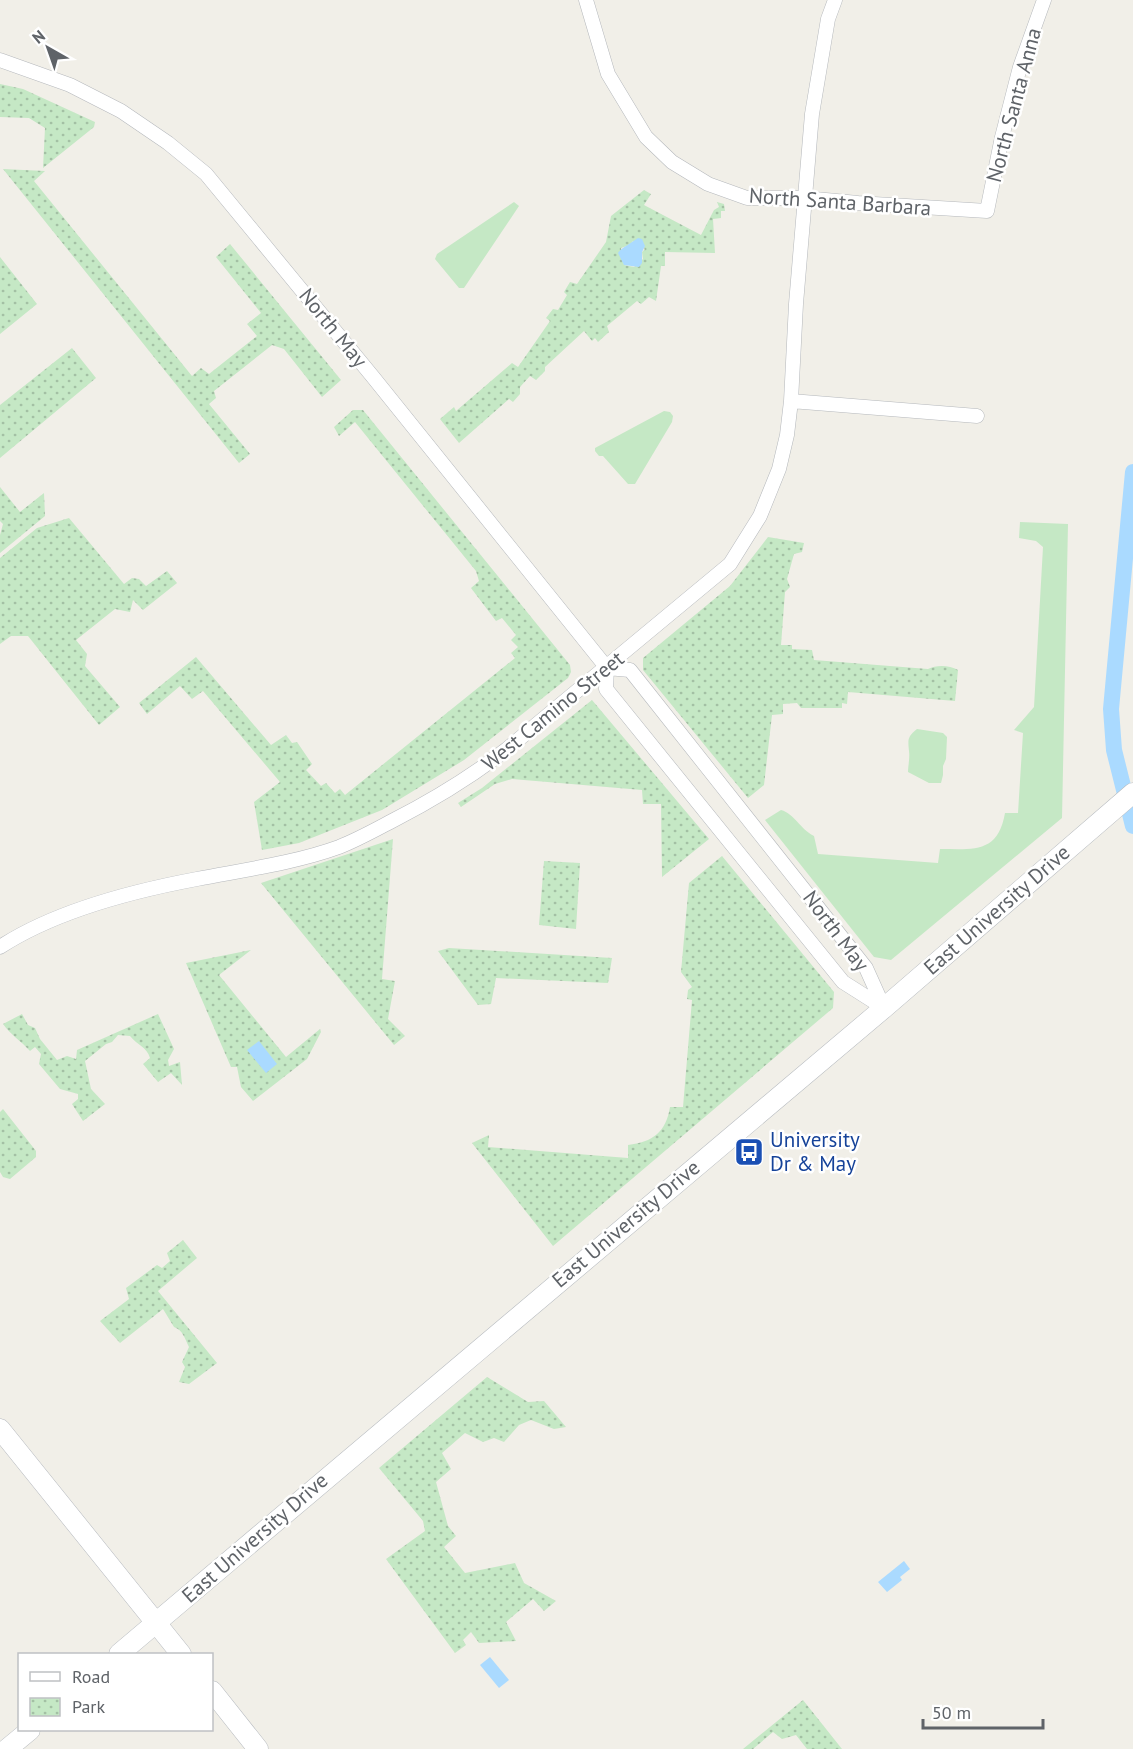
<svg xmlns="http://www.w3.org/2000/svg" width="1133" height="1749" font-family="'PT Sans',sans-serif">
	<style>
		.grass { fill: #c5e8c5 }
		.park { fill: url(#park-dots); fill-rule: evenodd }
		.water { fill: #aadaff }
		.lines { fill: none; stroke-linecap: round; stroke-linejoin: round }
		.canal { stroke: #aadaff; stroke-width: 16 }
		.street-casing { stroke: #b5b8bc; stroke-width: 15 }
		.secondary-casing { stroke: #b6babf; stroke-width: 21 }
		.street { stroke: #fff; stroke-width: 14 }
		.secondary { stroke: #fff; stroke-width: 20 }
		.labels { text-anchor: middle; stroke-width: 5; stroke-linejoin: round; paint-order: stroke }
		.street-label { font-size: 21px; fill: #5f6368; stroke: #fff }
		.transit-label { font-size: 21px; fill: #164399; stroke: #fff; text-anchor: start }
	</style>
	<defs>
		<pattern id="park-dots" width="8" height="8" patternUnits="userSpaceOnUse" patternTransform="scale(1.5)"><rect width="8" height="8" fill="#c5e8c5"/><path d="M2 2h.1M6 6h.1" fill="none" stroke="#a3c0a4" stroke-width="1.8" stroke-linecap="round"/></pattern>
	</defs>
	<rect width="100%" height="100%" fill="#f1efe8"/>
	<path class="grass" d="M514,202l5,4 -55,82h-5l-24,-29 2,-5z
		M664,411l6,1 3,4 -1,6 -37,62h-7l-25,-28h-4l-4,-5v-3z
		M1020,522l48,2 -6,294 -171,142 -17,-3 -109,-137 16,-10c14,4 18,18 33,26l4,18 120,9 2,-14c33,0 58,5 65,-36h13l5,-80 -9,-3 20,-23 9,-160 -7,-6 -17,-3z
		M917,729l26,4 4,4 -1,22 -3,7v9l-2,8h-12l-21,-11c0,-6 2,-14 1,-21 -1,-11 -2,-14 8,-22z"/>
	<path class="park" d="M0,84l23,5 72,33 -1,5 -51,41 2,-40 -16,-10 -29,-1z
		M3,169l42,2 -11,10 158,195 9,-8 8,6 48,-38 -10,-12 14,-11 -45,-56 14,-13 111,136 -19,17 -38,-48 -12,-4 -58,46 2,7 -7,6 41,50 -11,9z
		M644,190l7,4 -7,11 57,30 13,-25 5,-3 -2,-5 7,2 1,7h-4v7l-8,1 2,34 -50,-1v14h-4l-5,35 -7,-4 -8,7 -4,-3 -30,25 2,6 -11,10 -3,-4 -3,3 -8,-10 -39,36v4l-9,9 -6,-4 -10,11v7l-7,8 -4,-3 -50,44 -19,-24 14,-12 2,4 56,-48 6,4 32,-46 -4,-3 7,-9 5,1 9,-15 -3,-3 6,-10 7,2 29,-42 5,-26zM633,241l12,8 -3,3 1,7 -9,8 -10,-2 -3,-17 9,-3z
		M0,257l37,47 -37,30z
		M72,348l24,30 -96,80v-53z
		M353,410h10l207,255 1,7 -3,6 -104,82 -82,50 -83,33 -37,7 -8,-48 26,-20 -77,-91 -11,8 -12,-13 -33,28 -8,-11 57,-46 75,88 15,-10 6,8 5,-1 15,22 -6,6 15,16 5,-3 9,10 5,-4 5,6 170,-137 -4,-5 7,-6 -7,-7 5,-5 -14,-17 -6,3 -25,-33 8,-7 -3,-10 -121,-149 -16,14 -5,-9z
		M0,487l20,25 24,-19 1,23 -45,37v-18l3,-11 -3,-3z
		M69,518l55,66 8,-6 7,1 7,7 21,-15 10,12 -34,27 -10,-10 -3,12 -15,-3 -39,31 11,14 -2,12 35,41 -21,18 -71,-89h-17l-11,8v-86l37,-30z
		M768,537l36,6 -2,9 -8,2 -7,25 3,8 -5,5 -4,53h11v4l20,1 2,10 114,9c8,-4 21,-4 30,1l-3,31 -107,-9 -1,12 -5,-1v5h-41l-4,-5 -14,1v10l-11,1 -8,70 -16,13 -105,-128v-12l87,-72z
		M592,700l117,139 -47,38 -1,-73h-18l-1,-14 -130,-11 -17,5 -34,23 -3,-4 24,-15z
		M393,839l-11,140 13,2 -7,38 17,17 -11,9 -133,-162z
		M722,856l112,136 -1,16 -280,238 -81,-103 17,-8 -1,12 140,11v-13c25,-3 38,-13 42,-38h13l9,-107 -5,-1 1,-9 4,-3 -11,-15 8,-89z
		M544,861l36,2 -4,66 -37,-4z
		M449,948l163,10 -4,25 -112,-5 -5,26 -13,1 -40,-54z
		M251,950l-32,25 67,82 34,-28 1,3 -14,27 -54,42 -12,-14 -4,-20h-6l-45,-104z
		M22,1014l6,11 7,3 5,11 17,21 10,-4 9,3 1,-9 81,-36 16,35 -6,11 1,6 11,-4 2,23 -11,-12 -13,9 -15,-18 7,-6c-3,-11 -13,-13 -20,-22l-12,-1 -6,7 -6,2 -21,17 6,28 14,15 -22,17 -11,-17 6,-5v-5l-18,-5 -21,-25 2,-10 -6,-7 -5,4c-9,-10 -19,-16 -27,-27z
		M3,1109l33,42v6l-26,22 -7,-2 -3,-5v-60z
		M183,1240l14,18 -39,33 59,72 -28,21 -10,-2 6,-15 -3,-5 7,-15c-4,-8 -6,-17 -15,-20l-11,-18 -43,34 -20,-22 29,-22 -3,-11 31,-23 5,3 8,-7 -3,-8z
		M487,1377l41,25 16,-1 22,26 -12,2 -23,-9 -12,5 -15,17 -10,-4 -11,4 -18,-9 -23,20 9,16 -15,13 12,44 8,10 -12,11 21,26 50,-10 9,20 32,18 -12,10 -11,-12 -27,23 10,19 -37,2 -8,-11 -8,8 3,5 -11,8 -69,-94 39,-28 -2,-10 -44,-53z
		M803,1700l39,49h-35l-11,-14 -14,4 -9,-7 -20,17h-10z"/>
	<path class="water" d="M638,238l4,1 3,7 -3,6v11l-3,4 -15,-2 -6,-12c3,-5 15,-11 20,-15z
		M259,1041l18,23 -11,9 -19,-23z
		M904,1561l6,8 -10,8 2,3 -15,12 -9,-10z
		M490,1657l19,23 -10,8 -19,-23z"/>
	<g class="lines">
		<path class="canal" d="M1133,472l-22,237 3,41 19,76"/>
		<g class="street-casing">
			<path id="street" d="M586,0l22,74 38,63 26,25 36,22 39,14h57l54,5 129,8 15,-74 18,-70 24,-67
				M0,60l70,25 51,26 47,32 38,31 167,203 234,291 -1,21 237,293 41,26
				M791,401l186,15
				M607,668l23,2 236,298 18,40
				M0,947c55,-36 133,-56 197,-68 46,-9 98,-16 142,-32 18,-7 36,-17 53,-26 41,-21 79,-44 115,-72l223,-185 30,-48 19,-47 8,-34 4,-34 5,-97 16,-190 16,-95 7,-19"/>
		</g>
		<g class="secondary-casing">
			<path id="secondary" d="M0,1429l181,225
				M119,1654l765,-646 249,-215
				M212,1691l46,58
				M7,1749l23,-19"/>
		</g>
		<use href="#street" class="street"/>
		<use href="#secondary" class="secondary"/>
	</g>
	<defs>
		<g id="bus-square" transform="scale(1.5)"><rect x="-9" y="-9" width="18" height="18" rx="4" fill="#1a4fb4" stroke="#fff"/><path d="M-5-6H5V4H4V6H2V4H-2V6H-4V4H-5ZM-3.5-4V0h7V-4ZM-3.5 1.2v1.5H-2V1.2ZM2 1.2v1.5H3.5V1.2Z" fill="#fff"/></g>
	</defs>
	<g fill-rule="evenodd">
		<use href="#bus-square" x="749" y="1152"/>
	</g>
	<g class="labels">
		<g class="street-label">
			<text transform="translate(1014 105) rotate(-75)" y="7">North Santa Anna</text>
			<text transform="translate(840 202) rotate(4)" y="7">North Santa Barbara</text>
			<text transform="translate(333 328) rotate(51)" y="7">North May</text>
			<text transform="translate(553 711) rotate(-39)" y="7">West Camino Street</text>
			<text transform="translate(997 910) rotate(-41)" y="7">East University Drive</text>
			<text transform="translate(836 931) rotate(53)" y="7">North May</text>
			<text transform="translate(626 1224) rotate(-40)" y="7">East University Drive</text>
			<text transform="translate(255 1538) rotate(-41)" y="7">East University Drive</text>
		</g>
		<g class="transit-label">
			<text x="770" y="1147">University<tspan x="770" dy="24">Dr &amp; May</tspan></text>
		</g>
	</g>
	<rect x="18" y="1653" width="195" height="78" fill="#ffffff" stroke="#bfc1c3" stroke-width="1.5"/>
	<rect x="30" y="1672" width="30" height="9" fill="#ffffff" stroke="#bfc1c3" stroke-width="1.5"/>
	<text x="72" y="1683" font-size="18" fill="#5f6368">Road</text>
	<rect x="30" y="1698" width="30" height="18" fill="url(#park-dots)" stroke="#bfc1c3" stroke-width="1.5"/>
	<text x="72" y="1713" font-size="18" fill="#5f6368">Park</text>
	<g transform="translate(48 48) rotate(320)" stroke="#ffffff" stroke-width="4.5" paint-order="stroke">
	<path d="M0-4.5L10 22L0 15L-10 22Z" fill="#5f6368"/>
	<text y="-9" font-size="16" font-weight="bold" text-anchor="middle" fill="#5f6368">N</text>
	</g>
	<path d="M923 1719v9h120v-9" fill="none" stroke="#5f6368" stroke-width="3"/>
	<text x="932" y="1719" font-size="18" fill="#5f6368" stroke="#ffffff" stroke-width="4.5" paint-order="stroke">50 m</text>
</svg>
